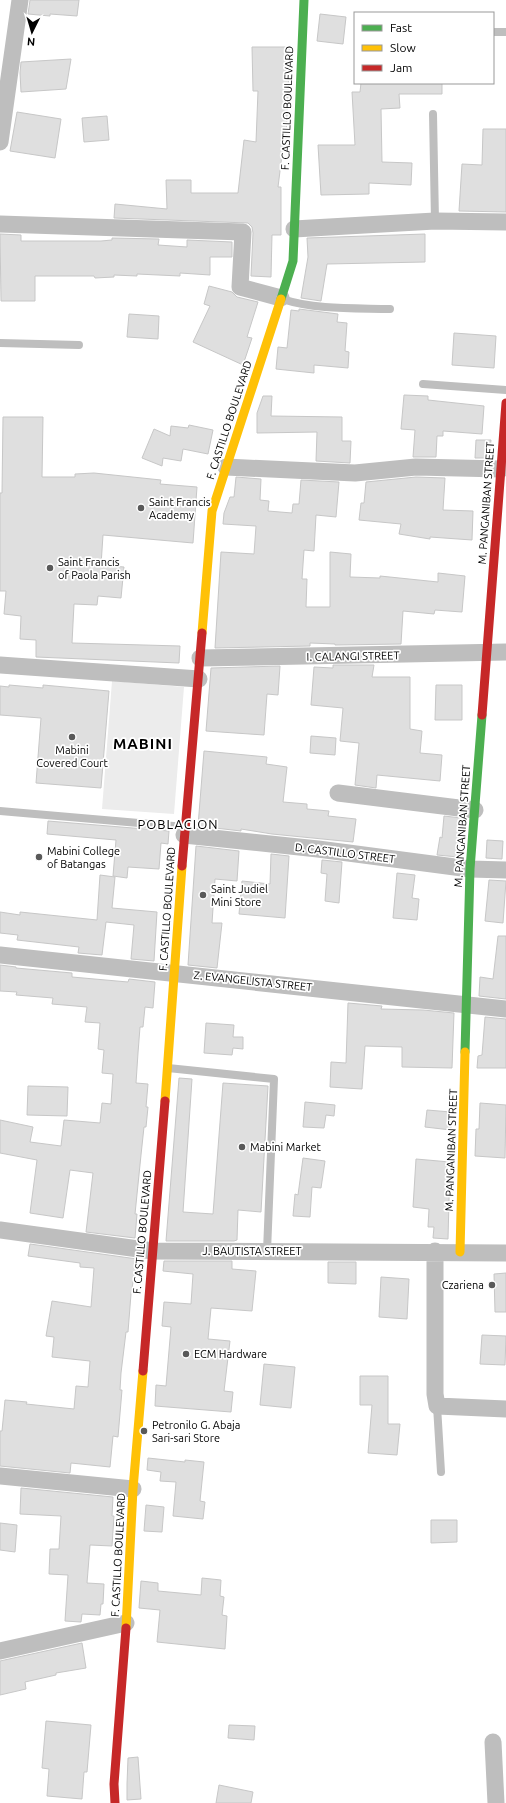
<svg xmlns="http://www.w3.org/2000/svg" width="506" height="1803" font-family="Ubuntu,sans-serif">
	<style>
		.green { fill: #ececec }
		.building { fill: #dfdfdf; stroke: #c7c7c7 }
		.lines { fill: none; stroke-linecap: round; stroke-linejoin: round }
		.lane { stroke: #bebebe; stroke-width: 8 }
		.street { stroke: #bebebe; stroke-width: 17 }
		.fast { stroke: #4caf50; stroke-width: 9 }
		.slow { stroke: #ffc107; stroke-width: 9 }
		.jam { stroke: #c62828; stroke-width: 9 }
		.poi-dot { fill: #595959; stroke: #fff; stroke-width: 1.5 }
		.labels { text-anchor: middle; stroke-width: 3.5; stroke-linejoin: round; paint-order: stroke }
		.street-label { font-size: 11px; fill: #000; stroke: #fff }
		.poi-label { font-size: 11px; fill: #000; stroke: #fff; text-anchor: start }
		.quarter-label { font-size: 13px; letter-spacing: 1px; fill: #000; stroke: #fff }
		.district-label { font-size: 15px; font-weight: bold; letter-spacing: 1px; fill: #000; stroke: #fff }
	</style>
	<rect width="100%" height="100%" fill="#fff"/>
	<path class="green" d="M112,681l72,6 -10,127 -72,-5z"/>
	<path class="building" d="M30,0h49l-2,16 -27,-2v2l-22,-2z
		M320,14l26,3 -3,27 -26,-3z
		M252,47h38l-4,92h-2l-6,48h3v48h-9l-1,42 -20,-1 2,-43 -1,-6 -4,-4 -134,-5 1,-14 52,5 -1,-29h25v13h47l6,-53 12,2 2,-51h-5z
		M71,59l-5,30 -45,3 -1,-19 1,-11z
		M361,83h81v11h-43l1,14 -19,1 1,53 30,1 -1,22 -42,-2v11l-48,1 -3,-50h37l-3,-53h8z
		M17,112l44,7 -6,39 -45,-7z
		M107,116l2,24 -25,2 -2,-24z
		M483,129h23v83l-47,-1 3,-47 20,1z
		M0,234l21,1v6h80l11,-1v-2l47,1 -1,6 29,2v-7l45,2v15h-22v18l-30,-2v3l-43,-2v2l-23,-1v2l-19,1 -1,-2h-59v25h-34z
		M425,234v28l-98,2 -6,37 -20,-3 7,-41 -1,-19z
		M209,286l23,6 5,5 21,5 -11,35 5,1 -9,27 -50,-23 17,-36 -6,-2z
		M299,309l39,5 -1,8 10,1 -2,28 4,1 -1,16 -34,-3v8l-38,-4 2,-22 9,1 4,-38 8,1z
		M129,314l30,2 -1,23 -31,-2z
		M454,333l42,3 -2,32 -42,-3z
		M404,395l24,1v4l56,6 -2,28 -39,-3v5h-6l-1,21h-23l2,-27 -14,-1z
		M263,396h9l-1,20 71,1v24h9l-1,22 -34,-2 1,-29 -60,1v-20z
		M3,417h40l-1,60h33v-3l19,-1 67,7 -1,4 37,3 -4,56 -90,-8 -2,30 23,2 -3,31 -23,-2 -1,9 -23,-1 -2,39 108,3 -1,17 -143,-6v-17l-16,-1 1,-23 -17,-2 2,-23h-6v-98h2z
		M189,425l24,5 -5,24 -25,-5 -2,12 -18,-3 -1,8 -20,-8 12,-29 16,7 1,-10 17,2z
		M476,440h15l-2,18h-14z
		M236,477l25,2 -1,21 9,1 -1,10 24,2 1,-9h6l2,-24 38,2 -3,35 -20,-2 -2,36 -10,-1 -2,29h5l-1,28h24v-55l21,2 -1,23 30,1v-2l58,6v-9l27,3 -3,36 -27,-2 -1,4 -31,-3 -2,33 -66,1v-1l-25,-1v3l-95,2 6,-96 33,2 2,-28 -33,-2 1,-11 6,-16h4z
		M416,477l29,1 -2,32 30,1 -1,29 -42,-3v2l-31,-5 2,-10 -42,-4 2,-17h3l2,-21z
		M333,665h41l-2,12h38v52l12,2 -2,22 22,2 -2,26 -63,-6 -1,13 -21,-3 4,-42 -19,-2 3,-33 -32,-3 3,-38 19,1z
		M280,666l-2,29 -11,-1 -3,41 -58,-4 5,-63z
		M9,685l34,3v-3l66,6 -8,97 -65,-5 5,-65 -41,-3v-29l9,1z
		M436,685h26v35h-27z
		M311,736l25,2 -1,17 -25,-2z
		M204,751l63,6 -1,7 21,3 -4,35 24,2v5l22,2 -1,5 28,3 -3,23 -81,-8 -31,-5v2l-43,-5z
		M444,816l17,2 -3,39 -21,-2 3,-18 2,1z
		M48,821l121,10 -1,13 -7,-1 -2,26 -31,-2 -1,11 -14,-2 3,-36 -69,-6z
		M487,840l16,1 -1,18 -16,-1z
		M196,846l43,5 -2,30 -22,-2 -3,44h10l-5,45 -29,-3z
		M271,854l18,2 -4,62 -46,-4 3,-33 28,3z
		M322,860l20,2 -3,41 -14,-2 2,-27 -6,-1z
		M397,873l18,2 -3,23 7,1 -2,21 -24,-2z
		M100,875l15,2 -3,31 45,4 -3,49 -23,-2 3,-34 -28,-3 -4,33 -24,-2 1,-6 -62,-7 1,-5 -18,-2v-21l20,3v-3l77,8z
		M489,880l17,1 -3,42 -18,-2z
		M498,936h8v63l-27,-3 1,-19 13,2z
		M0,965l16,2v1l56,5v4l56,5 1,-3 26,3 -2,26 -8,-1 -2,20h-3l-2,26 -2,30 12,1 -2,23h2l-2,20h-2l-3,28 -6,59h2l-2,24 -49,-6 7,-59 -23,-3 -7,48 -33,-5 7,-53 -37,-7v-33l33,7 -3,15 31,4 3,-26 36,3 2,-20 9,1 2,-30 -11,-1 2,-23 -6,-1 2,-26 -15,-1 2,-15 -35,-3 1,-6 -37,-3 1,-3 -17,-1z
		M348,1003l34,3 -1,3 42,1 31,3 -2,55 -50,-1v-20l-37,-1 -3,43 -32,-2 1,-25 15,1z
		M485,1017l21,2v49h-29l1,-12 4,-1z
		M206,1023l28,2 -1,12h10v12l-10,-1 -1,7 -28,-2z
		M179,1078l13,1 -9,133 30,2 10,-131 45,3 -7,126 -23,-2 -1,30 -3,1h-68z
		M28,1086l40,1 -1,29 -40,-1z
		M305,1102l30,3 -1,11 -8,-1 -2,13 -21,-1z
		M480,1103l26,2 -1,53 -30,-2 1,-27h3z
		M427,1110l24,2v18l-26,-3z
		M303,1158l22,3 -4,27 -9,-1 -2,30 -17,-1 2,-22 3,1z
		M416,1159l34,3 -2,77 -15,-1 1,-11h-6l1,-18 -16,-2z
		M30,1244l107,15 -6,35 -3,38h-2l-5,41 -1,17h2l-4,47 -5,-1 -3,31 -39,-4 -1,10 -70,-7v-35h2l3,-31 22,2 -1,2 48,5 2,-23 12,1 2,-26 -38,-4 2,-20 -8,-1 6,-35 39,6 3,-39 -14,-1v-4l-52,-7z
		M164,1261h68v8l24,2 -4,40 -41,-3 -3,31 22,2 -6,50 9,1 -2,20 -76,-6 1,-21 10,1 5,-59 -9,-1 2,-24 27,2 2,-30 -30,-3z
		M328,1262h28v22l-28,-1z
		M506,1273v39h-11l-1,-38z
		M381,1277l28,2 -2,40 -28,-2z
		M482,1335l24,1 -1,29 -25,-1z
		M264,1364l31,3 -4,41 -31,-3z
		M360,1376h28v48h12l-3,31 -29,-2 4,-48h-12z
		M148,1458l37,4v-2l19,2 -4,39 5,1 -2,17 -30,-3 3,-34 -16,-1 1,-9 -14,-2z
		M21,1488l92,9 -1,19h2l-2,30 -22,-1 -3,38 17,1 -1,20h-2l-1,11 -18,-1 -1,8 -16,-1 3,-46 -19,-1 1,-25h9l2,-33 -41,-2z
		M146,1505l18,2 -2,25 -18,-1z
		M431,1520h26v22l-26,1z
		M0,1523l17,2 -2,27 -15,-2z
		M202,1578l19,2 -1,16 4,1 -2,18 5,1 -2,33 -68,-7 3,-32 -21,-2 2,-27 17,2v8l43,4z
		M82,1643l4,25 -30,5v2l-31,7 1,7 -26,6v-34z
		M46,1721l45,4 -4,47h-3l-2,27 -35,-3 2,-27 -7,-1z
		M229,1725l26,1 -1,14 -26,-2z
		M138,1757l3,42 -14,1v-16l1,-26z
		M219,1785l34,7 -2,11h-35z"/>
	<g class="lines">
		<path class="lane" d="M493,32h13
			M433,114l2,107
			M282,299c34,11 72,9 108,10
			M0,343l79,2
			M423,384l83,6
			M0,811l185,16
			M168,1068l106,11 -7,172
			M437,1406l4,66"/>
		<path class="street" d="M0,142l20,-142
			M0,224l243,8 -3,55 41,11
			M294,229l141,-8 71,1
			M226,467l129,6 61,-6 85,2
			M200,658l306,-6
			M0,665l199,14
			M338,793l137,17
			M184,835l134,14 152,20 36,1
			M0,955l506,54
			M0,1230l153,21 353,2
			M435,1251v143l2,12 69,3
			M0,1476l133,13
			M0,1651l126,-28
			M493,1742l3,61"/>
		<path class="fast" d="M281,299l12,-38 11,-261
			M465,1052l5,-183 12,-154"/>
		<path class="slow" d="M202,633l10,-122 69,-212
			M165,1101l17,-235
			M460,1252l5,-200
			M126,1628l7,-139 10,-118"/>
		<path class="jam" d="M482,715l24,-312
			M182,866l20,-233
			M143,1371l22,-270
			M115,1803l-1,-19 12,-156"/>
	</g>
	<g class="poi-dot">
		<circle cx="141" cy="508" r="4"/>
		<circle cx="50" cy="568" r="4"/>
		<circle cx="72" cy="737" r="4"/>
		<circle cx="39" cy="857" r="4"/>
		<circle cx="203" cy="895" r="4"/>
		<circle cx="242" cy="1147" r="4"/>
		<circle cx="492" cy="1285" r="4"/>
		<circle cx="186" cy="1354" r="4"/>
		<circle cx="144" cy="1431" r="4"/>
	</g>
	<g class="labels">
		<g class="street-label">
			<text transform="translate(287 108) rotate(-88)" y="4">F. CASTILLO BOULEVARD</text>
			<text transform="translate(229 420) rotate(-72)" y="4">F. CASTILLO BOULEVARD</text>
			<text transform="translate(486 503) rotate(-86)" y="4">M. PANGANIBAN STREET</text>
			<text transform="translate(353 656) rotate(-1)" y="4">I. CALANGI STREET</text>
			<text transform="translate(462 826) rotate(-86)" y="4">M. PANGANIBAN STREET</text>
			<text transform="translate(345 853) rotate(7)" y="4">D. CASTILLO STREET</text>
			<text transform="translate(167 909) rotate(-86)" y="4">F. CASTILLO BOULEVARD</text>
			<text transform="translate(253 981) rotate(6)" y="4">Z. EVANGELISTA STREET</text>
			<text transform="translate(451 1150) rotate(-88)" y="4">M. PANGANIBAN STREET</text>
			<text transform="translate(142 1232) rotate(-85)" y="4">F. CASTILLO BOULEVARD</text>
			<text x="252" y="1255">J. BAUTISTA STREET</text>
			<text transform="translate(118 1555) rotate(-87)" y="4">F. CASTILLO BOULEVARD</text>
		</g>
		<g class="poi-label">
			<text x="149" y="506">Saint Francis<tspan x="149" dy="13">Academy</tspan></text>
			<text x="58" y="566">Saint Francis<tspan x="58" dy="13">of Paola Parish</tspan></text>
			<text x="72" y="754" text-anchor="middle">Mabini<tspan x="72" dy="13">Covered Court</tspan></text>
			<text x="47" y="855">Mabini College<tspan x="47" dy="13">of Batangas</tspan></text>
			<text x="211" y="893">Saint Judiel<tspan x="211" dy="13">Mini Store</tspan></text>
			<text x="250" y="1151">Mabini Market</text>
			<text x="484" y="1289" text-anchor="end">Czariena</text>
			<text x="194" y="1358">ECM Hardware</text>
			<text x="152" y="1429">Petronilo G. Abaja<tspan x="152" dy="13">Sari-sari Store</tspan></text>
		</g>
		<g class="quarter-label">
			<text x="178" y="829">POBLACION</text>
		</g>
		<g class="district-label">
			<text x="143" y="749">MABINI</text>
		</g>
	</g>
	<rect x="354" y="12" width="140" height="72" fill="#ffffff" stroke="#999999"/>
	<rect x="362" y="25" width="20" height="6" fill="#4caf50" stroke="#999999"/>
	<text x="390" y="32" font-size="12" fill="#000000">Fast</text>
	<rect x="362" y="45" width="20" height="6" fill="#ffc107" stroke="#999999"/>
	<text x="390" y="52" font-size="12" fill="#000000">Slow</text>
	<rect x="362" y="65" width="20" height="6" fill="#c62828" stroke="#999999"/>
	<text x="390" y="72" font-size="12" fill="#000000">Jam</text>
	<g transform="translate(32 32) rotate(185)" stroke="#ffffff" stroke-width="3" paint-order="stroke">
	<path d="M0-3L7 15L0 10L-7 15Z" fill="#000000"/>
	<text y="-6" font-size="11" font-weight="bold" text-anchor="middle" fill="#000000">N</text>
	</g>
</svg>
